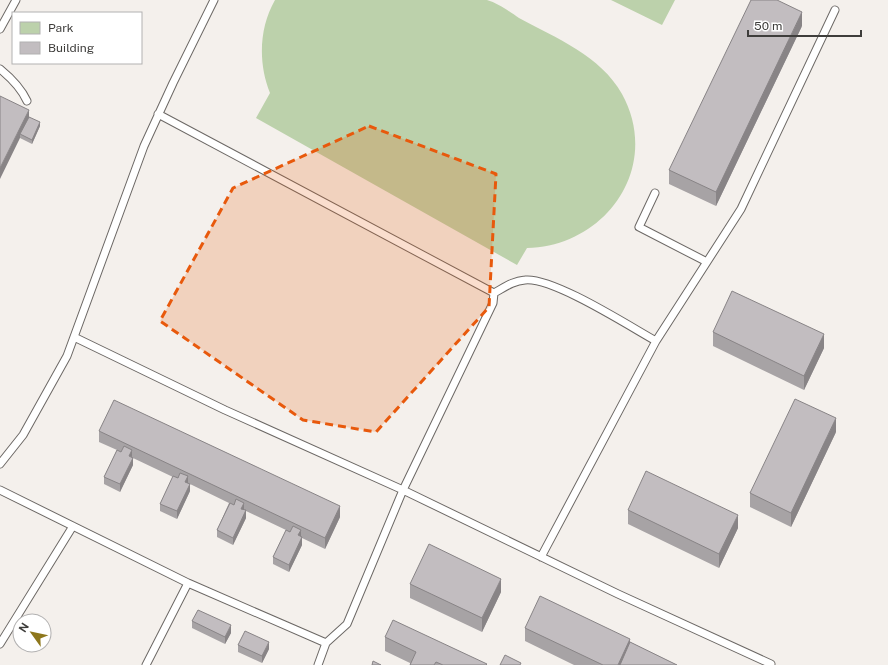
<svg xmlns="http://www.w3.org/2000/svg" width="888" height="665" font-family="'Public Sans',sans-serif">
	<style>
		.green { fill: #bcd1ab }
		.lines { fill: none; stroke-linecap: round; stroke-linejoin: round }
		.service-casing { stroke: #6c6865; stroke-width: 9 }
		.service { stroke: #fff; stroke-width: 7 }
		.wall { fill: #a7a3a5 }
		.shaded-wall { fill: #888486 }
		.building { fill: #c2bdc0; stroke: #888486 }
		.marked { fill: #e8590c; fill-opacity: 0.2; stroke: #e8590c; stroke-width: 3; stroke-dasharray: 8 5; stroke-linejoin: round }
	</style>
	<rect width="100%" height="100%" fill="#f4f0ec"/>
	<path class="green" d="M275,0c52,0 103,0 155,0 14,0 46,0 57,0 11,3 23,12 32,18 37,20 82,38 103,76 40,73 -16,152 -95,154l-10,17 -261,-147 14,-25c-12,-30 -11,-65 5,-93z
		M611,0h64l-13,25z"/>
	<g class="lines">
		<g class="service-casing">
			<path id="service" d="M0,29l16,-29
				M0,69c11,9 21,19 27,32
				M158,114l336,179
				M655,193l-16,34 68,35
				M74,337l151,73 178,80 215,104 153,70
				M0,464l23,-29 44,-79 77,-210 29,-63 41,-83
				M0,490l188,93 138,60
				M541,557l115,-216 85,-132 94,-199
				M0,644l73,-118
				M146,665l42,-82
				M318,665l8,-22 21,-19 56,-134 90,-187 1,-10c11,-6 19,-12 31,-13 28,-3 104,46 131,61"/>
		</g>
		<use href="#service" class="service"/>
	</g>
	<path class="wall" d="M802,26l-86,180 -47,-22v-14z
		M0,97l29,20 11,9 -8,18 -12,-6z
		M713,332l111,16 -20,42 -91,-44z
		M99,431l241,86 -15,32 -23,-11v7l-13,27 -16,-8v-7l13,-27 -40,-19v7l-13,27 -16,-8v-7l12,-27 -39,-19v7l-13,28 -17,-8v-7l13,-27 -40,-19v7l-13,27 -16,-8v-7l13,-27 -18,-8z
		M836,432l-45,95 -41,-20v-14z
		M628,510l110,18 -19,40 -91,-44z
		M410,584l91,8 -19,40 -72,-34z
		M192,621l39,12 -6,11 -33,-16z
		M525,628l105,14 47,23h-103l-49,-24z
		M385,637l102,28h-77v-2l-25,-12z
		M238,645l31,4 -7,14 -24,-11z"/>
	<path class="shaded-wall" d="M802,12v14l-86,180v-14z
		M29,110v10l-9,14v4l-20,41v-11z
		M40,122v4l-8,18v-4z
		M824,334v14l-20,42v-14z
		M836,418v14l-45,95v-14z
		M132,450v7l-3,-1z
		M133,458v7l-13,27v-8z
		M188,476v8l-3,-2z
		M190,484v7l-13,28v-8z
		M244,503v7l-3,-1z
		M340,506v11l-15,32v-11z
		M246,510v8l-13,27v-7z
		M738,515v13l-19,40v-14z
		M301,530v7l-3,-2z
		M302,537v8l-13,27v-7z
		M501,579v13l-19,40v-14z
		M231,625v8l-6,11v-7z
		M630,639v14l-5,12h-7z
		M269,642v7l-7,14v-7z"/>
	<path class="building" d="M751,0h26l25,12 -86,180 -47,-22z
		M0,96l29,14 -29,58z
		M29,117l11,5 -8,18 -12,-6z
		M732,291l92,43 -20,42 -91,-44z
		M795,399l41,19 -45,95 -41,-20z
		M114,400l226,106 -15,32 -226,-107z
		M124,446l8,4 -3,6 4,2 -13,26 -16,-7 13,-27 4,2z
		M646,471l92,44 -19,39 -91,-44z
		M180,473l8,3 -3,6 5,2 -13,27 -17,-7 13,-28 5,2z
		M236,499l8,4 -3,6 5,1 -13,28 -16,-8 13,-27 4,2z
		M293,526l8,4 -3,5 4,2 -13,28 -16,-8 13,-27 4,2z
		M429,544l72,35 -19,39 -72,-34z
		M540,596l90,43 -12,26h-15l-78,-37z
		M198,610l33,15 -6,12 -33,-16z
		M393,620l94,44 -1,1h-43l-7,-3 -2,3h-24l6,-13 -31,-15z
		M245,631l24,11 -7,14 -24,-11z
		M630,642l47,23h-57z
		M505,655l16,8 -1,2h-20z
		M373,661l8,4h-9z"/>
	<path class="marked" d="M369,126l127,48 -7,133 -113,125 -73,-12 -143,-99 73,-133z"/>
	<rect x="12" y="12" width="130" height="52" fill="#ffffff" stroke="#b2b1b1"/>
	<rect x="20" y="22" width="20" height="12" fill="#bcd1ab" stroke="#b2b1b1"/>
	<text x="48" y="32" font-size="12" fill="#3e3d3b">Park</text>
	<rect x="20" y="42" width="20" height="12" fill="#c2bdc0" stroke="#b2b1b1"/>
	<text x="48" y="52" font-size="12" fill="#3e3d3b">Building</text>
	<g transform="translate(32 633) rotate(303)"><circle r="19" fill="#ffffff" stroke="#b2b1b1"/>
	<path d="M0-3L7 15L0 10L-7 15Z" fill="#8e771c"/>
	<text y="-6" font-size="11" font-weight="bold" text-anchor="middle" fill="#3e3d3b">N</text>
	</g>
	<path d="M748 30v6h113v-6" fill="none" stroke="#3e3d3b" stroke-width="2"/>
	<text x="754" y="30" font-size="12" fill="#3e3d3b" stroke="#ffffff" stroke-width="3" paint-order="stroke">50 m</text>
</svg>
